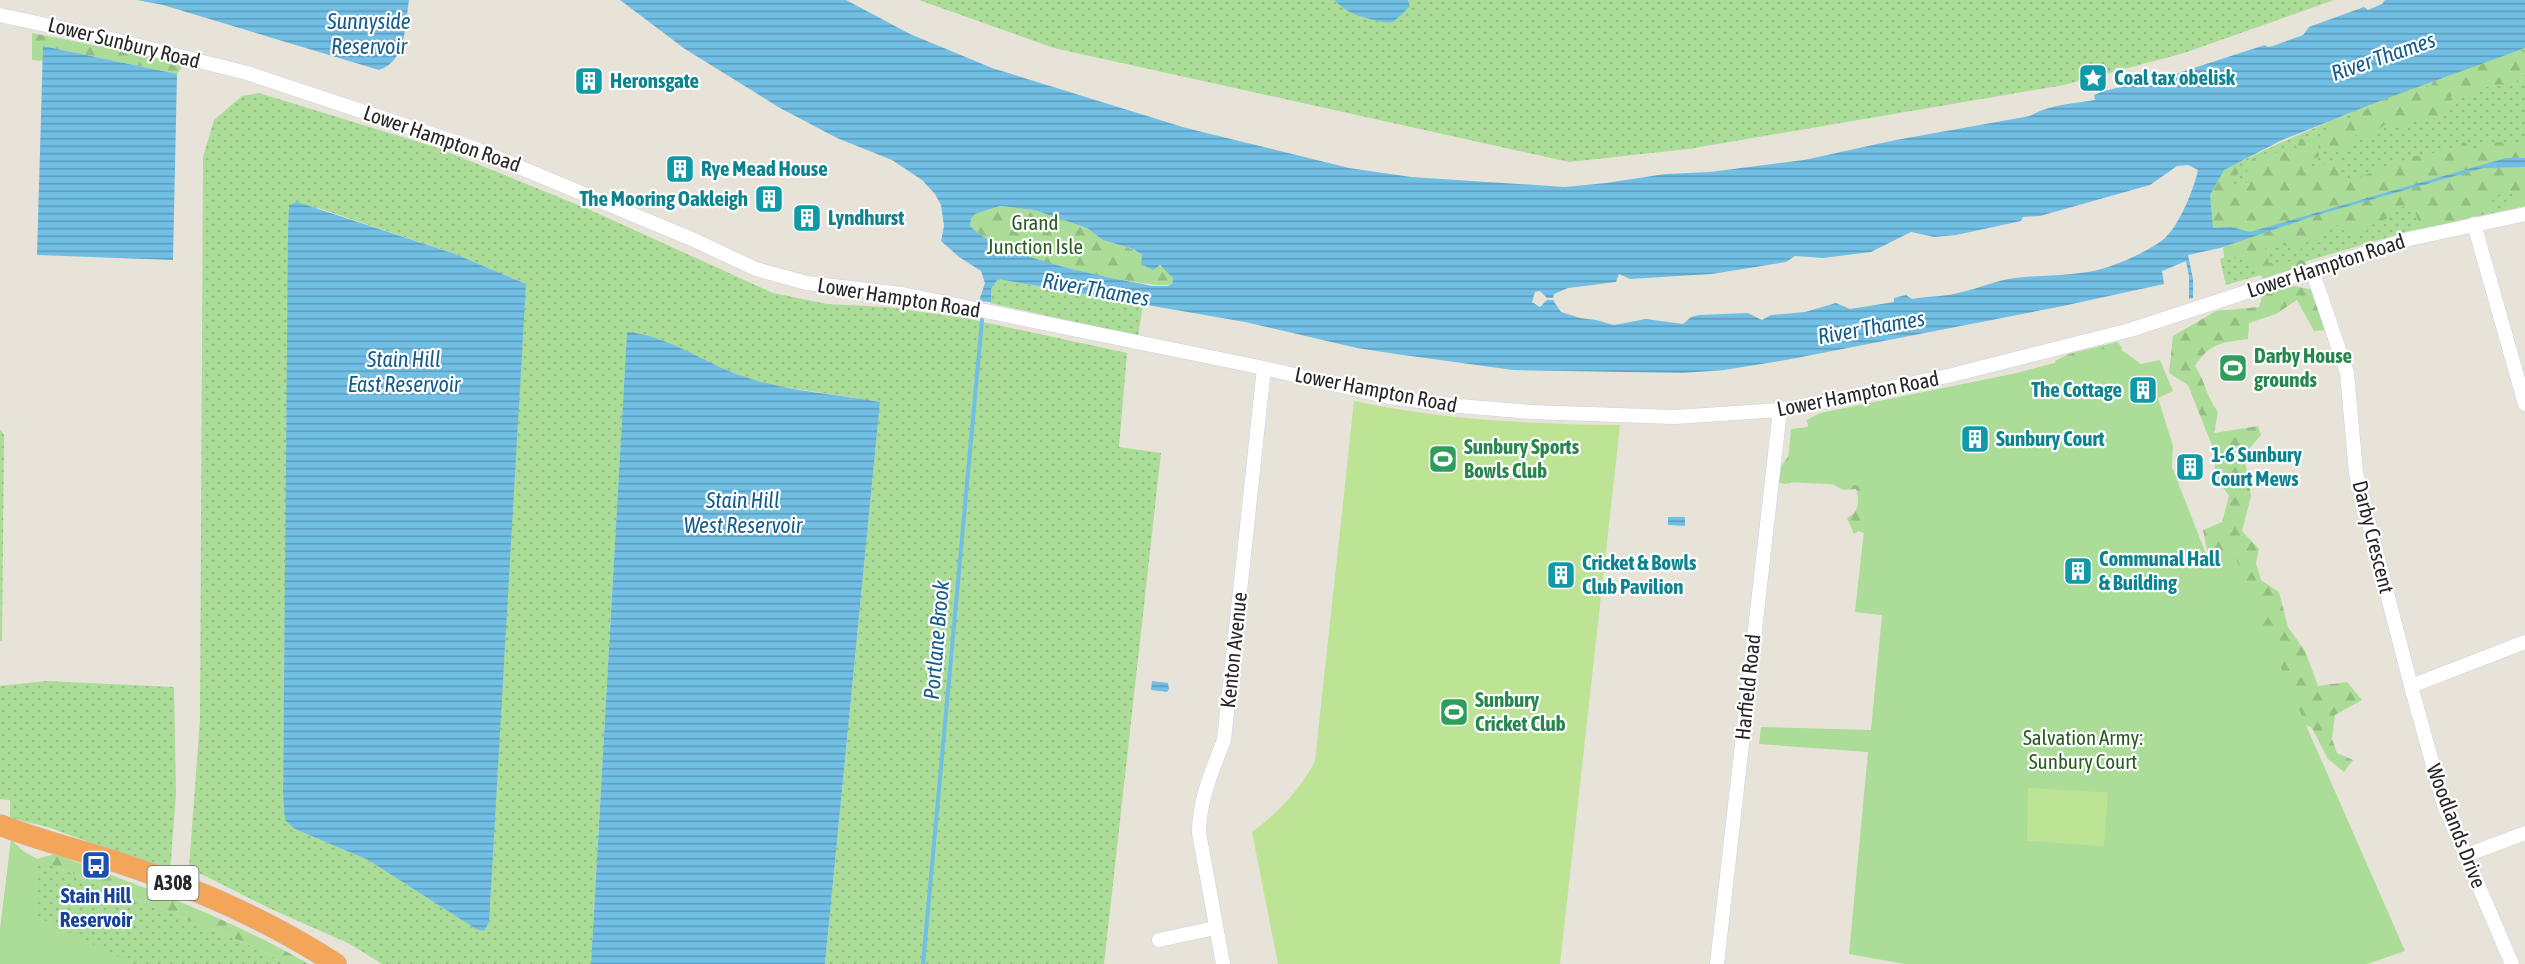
<svg xmlns="http://www.w3.org/2000/svg" width="2525" height="964" font-family="'Asap Condensed',sans-serif">
	<style>
		.grass { fill: url(#grass-dots); fill-rule: evenodd }
		.forest { fill: url(#forest-firs) }
		.park { fill: #abdc98 }
		.pitch { fill: #bde394 }
		.water { fill: url(#water-rules); fill-rule: evenodd }
		.lines { fill: none; stroke-linecap: round; stroke-linejoin: round }
		.stream { stroke: #71bfe5; stroke-width: 4 }
		.minor-casing { stroke: #ced0df; stroke-width: 15 }
		.highway-casing { stroke: #c2c2c2; stroke-width: 22 }
		.minor { stroke: #fff; stroke-width: 14 }
		.highway { stroke: #f3a559; stroke-width: 21 }
		.labels { text-anchor: middle; stroke-width: 4.5; stroke-linejoin: round; paint-order: stroke }
		.shield { fill: #fff; stroke: #676767; stroke-width: 1.5 }
		.shield-label { font-size: 20px; font-weight: bold; fill: #262626 }
		.street-label { font-size: 21px; fill: #262626; stroke: #fff }
		.culture-label { font-size: 21px; font-weight: bold; fill: #0d838f; stroke: #fff; text-anchor: start }
		.park-label { font-size: 21px; fill: #265d1d; stroke: #fff }
		.leisure-label { font-size: 21px; font-weight: bold; fill: #27864d; stroke: #fff; text-anchor: start }
		.transit-label { font-size: 21px; font-weight: bold; fill: #164399; stroke: #fff }
		.water-label { font-size: 22px; font-style: italic; fill: #155c8c; stroke: #fff }
	</style>
	<defs>
		<pattern id="grass-dots" width="8" height="8" patternUnits="userSpaceOnUse" patternTransform="scale(1.5)"><rect width="8" height="8" fill="#abdc98"/><path d="M2 2h.1M6 6h.1" fill="none" stroke="#93bd83" stroke-width="1.8" stroke-linecap="round"/></pattern>
		<pattern id="forest-firs" width="22" height="20" patternUnits="userSpaceOnUse" patternTransform="scale(1.5)"><rect width="22" height="20" fill="#abdc98"/><path d="M5 1l3.5 6h-7zM16 11l3.5 6h-7z" fill="#93bd83"/></pattern>
		<pattern id="water-rules" width="6" height="5" patternUnits="userSpaceOnUse" patternTransform="scale(1.5)"><rect width="6" height="5" fill="#71bfe5"/><path d="M0 2.5h6" fill="none" stroke="#5d9bb9"/></pattern>
	</defs>
	<rect width="100%" height="100%" fill="#e8e3d8"/>
	<path class="grass" d="M919,0h415c18,14 39,24 62,20l7,-10 7,-4 -2,-6h926l-150,53 -120,32 -376,64 -119,13 -515,-114z
		M2525,48v110l-275,74 -26,-62c97,-49 199,-86 301,-122z
		M259,93l179,55 150,61 185,84 54,11 60,3 78,11 162,35 -8,94 42,6 -57,511h-279l55,-562 -109,-17 -31,-9 -103,-43h-10l-36,631h-209l-32,-20 -79,-35 -82,-41 11,-149 3,-562 11,-37 28,-24zM289,205l29,3 137,46 71,30 -50,645 -108,-69 -73,-31 -12,-34z
		M2525,175v31l-116,25 -183,54 -6,-26 96,-35z
		M998,279l145,26 -5,31 -148,-33 1,-14z
		M0,429l4,6 -2,206h-2z
		M46,681l128,6 2,107 -6,78 -122,-45 -38,-9v-18l-10,-1v-113z
		M37,859l218,88 30,17h-153l-97,-48z"/>
	<path class="forest" d="M32,33l153,30 -8,11 -134,-28v15l-11,-1z
		M2508,39l12,14h5v21l-13,12c-5,0 -14,-3 -19,-1 -18,4 -17,21 -40,8l-10,25 -30,1 -7,10 -21,-5 -15,14 -13,-5 -10,17 -16,3 -9,-10 7,-24c24,1 36,-2 48,-24l54,-9 6,-12z
		M2311,136l10,15 -3,6 -14,5 5,5 30,-5 3,18 21,-4 52,-20 26,-4 23,-10 11,9 16,-9 34,1v55l-10,14 -8,-1 6,-19 -20,4 -3,17 -69,17 -8,-25 -21,4 -4,9 -40,17 -10,-10 -11,3 -7,15 -10,-4 -10,11 -16,-5 -19,2 4,16 36,-3 3,9 -43,13 -14,-22 -27,-3 -1,-12 -18,-7v-30l12,-52 20,2 3,14 -10,10 12,4 7,-5 -3,-16c9,-9 16,-13 28,-10l11,-9 12,2 3,-9z
		M1000,206l34,4 53,18 16,12 29,9 39,24 2,5 -1,6c-16,7 -129,-21 -150,-29 -17,-7 -40,-16 -52,-29l1,-7 4,-5z
		M2293,286l21,4 13,40 -13,1 -17,-31 -21,14 -27,9 -1,16c-27,4 -37,3 -53,27 11,17 11,30 23,46l-4,21 44,-7 3,9 -17,20 7,41 -9,35 17,18 -3,14 5,17 18,12 9,35 17,24 13,35 29,-4 15,18 -27,15 -3,24 5,14 16,7 -9,12 -16,-13 -16,-31 -21,-11 -81,-152 -7,-35 19,-8 7,-26 -13,-19 -3,-29 -25,-63 -19,-12 4,-37 43,-25 43,-4 4,-14z
		M2117,342l5,5 -1,5 8,5 -72,10 -2,-6 14,-7z
		M1791,453l12,27 -18,4 -8,-2 -1,-9z
		M1822,478l62,4 -16,53 -9,-4 -5,3 -7,-16c12,-6 13,-16 9,-29l-13,1z
		M11,840l12,11 13,8 19,-5c89,33 172,63 254,110h-24l-30,-17 -218,-88 -2,57 97,48h-132v-33z"/>
	<path class="park" d="M2116,346l25,18 19,-4 13,31 -15,7 15,48 -1,21 34,87 27,-3 33,83 139,317 -38,13h-462l-56,-10 19,-202 -109,-8 2,-17 110,3 11,-115 -27,-3 14,-126 -83,-4 5,-53 17,-2 -1,-7 13,-7 197,-40z
		M11,840l12,11 14,8 -2,57 97,48h-132v-33z"/>
	<path class="pitch" d="M1354,401c87,19 178,23 266,24l-60,539h-282l-26,-132c27,-20 47,-41 63,-71z
		M2028,788l80,4 -4,54 -77,-5z"/>
	<path class="water" d="M137,0h272c-4,24 -2,61 -30,70l-216,-65z
		M620,0h226l64,34 82,34 194,60 163,40 62,9 154,10 41,-4 59,-9 45,-2 94,-12 92,-20 134,-24c20,-12 43,-12 65,-16l-1,-5 10,-4 68,-16 93,-30 3,2 5,-1 30,-11 6,-8 55,-20 4,3 14,-6 3,-4h140v48l-140,51 -103,41 -58,30 -14,25 3,33 18,-1 19,5 256,-74h19v9l-42,1 -166,47 -97,33 -32,7 5,24v19l-4,1v-23l-3,-15 -24,10 2,13 -101,22 -277,54 -62,10 -41,3 -170,-3 -117,-16 -39,-6 -112,-26 -247,-43 -7,10v13l-12,-1 6,-18 -4,-12 -22,-14 -18,-16 3,-15 -3,-21 -6,-11 -13,-14 -30,-20 -55,-22 -57,-30 -95,-59zM2188,165l10,5c-4,19 -19,56 -34,69 -17,13 -54,30 -76,33 -24,4 -49,3 -73,6 -18,2 -35,10 -53,14 -16,5 -34,4 -50,7l-6,-4 -12,3v4l-44,7 -14,-6 -31,9 -34,3 -9,5 -14,-7 -49,2 -8,2 -8,7 -37,-5 -32,6 -18,-5 -16,-2 -19,-6 -8,-12h-6l-7,7 -8,-5 3,-10 5,-1 7,7h6l1,-4 14,-6 48,-6 3,-8 11,5 82,-5 74,-12 9,-6 28,2 48,-6 40,-20 23,5 22,-2 65,-14 2,-4 17,-1 110,-31 27,-19zM1000,206l34,4 53,18 16,12 30,9 9,6 -1,9 12,6 7,-5 13,13 -1,6 -5,2h-15c-44,-9 -153,-28 -182,-60l1,-7 4,-5z
		M1334,0h74l2,6c-3,3 -14,15 -18,16 -6,2 -36,-6 -42,-10 -6,-3 -11,-8 -16,-12z
		M43,46l134,28 -4,186 -136,-5z
		M297,202l158,52 71,30 -37,638 -5,9 -8,-2 -108,-69 -73,-31 -10,-9 -2,-25 5,-564 1,-26z
		M627,332c39,3 76,30 112,43 44,16 95,19 141,27l-55,562h-234z
		M2243,359l3,12 -23,6 -4,-12z
		M1668,517h17v9l-17,-1z
		M1152,681l16,2 1,6 -2,3 -16,-2z"/>
	<g class="lines">
		<path class="stream" d="M923,964l59,-644"/>
		<g class="minor-casing">
			<path id="minor" d="M0,15l103,22 144,36 229,76 218,91 62,29 51,14 95,11 362,74 125,29 70,9 72,6 144,5 105,-7 18,-3 154,-32 178,-45 279,-91 116,-25
				M2474,224l51,180
				M2312,270l35,103 9,100 55,213 114,-44
				M2411,686l33,119 68,159
				M2464,856l61,-23
				M1159,940l56,-12
				M1223,964l-24,-131c0,-33 13,-62 25,-93l40,-372
				M1717,964l63,-554"/>
		</g>
		<g class="highway-casing">
			<path id="highway" d="M0,825c38,15 79,25 117,37 76,25 153,59 219,102"/>
		</g>
		<use href="#minor" class="minor"/>
		<use href="#highway" class="highway"/>
	</g>
	<defs>
		<g id="sight-square" transform="scale(1.5)"><rect x="-9" y="-9" width="18" height="18" rx="4" fill="#0f9aa8" stroke="#fff"/><path d="M0-6L1.8-2.2L6-1.7L2.9 1.2L3.7 5.4L0 3.3L-3.7 5.4L-2.9 1.2L-6-1.7L-1.8-2.2Z" fill="#fff"/></g>
		<g id="building-square" transform="scale(1.5)"><rect x="-9" y="-9" width="18" height="18" rx="4" fill="#0f9aa8" stroke="#fff"/><path d="M-4-6H4V6H1V3H-1V6H-4ZM-2.5-4.3h1.7v1.8h-1.7ZM.8-4.3h1.7v1.8H.8ZM-2.5-1h1.7V.8h-1.7ZM.8-1h1.7V.8H.8Z" fill="#fff"/></g>
		<g id="stadium-square" transform="scale(1.5)"><rect x="-9" y="-9" width="18" height="18" rx="4" fill="#2e9e5b" stroke="#fff"/><path d="M0-5a6.5 5 0 1 0 0 10a6.5 5 0 1 0 0-10ZM-3.5-1.8h7v3.6h-7Z" fill="#fff"/></g>
		<g id="bus-square" transform="scale(1.5)"><rect x="-9" y="-9" width="18" height="18" rx="4" fill="#1a4fb4" stroke="#fff"/><path d="M-5-6H5V4H4V6H2V4H-2V6H-4V4H-5ZM-3.5-4V0h7V-4ZM-3.5 1.2v1.5H-2V1.2ZM2 1.2v1.5H3.5V1.2Z" fill="#fff"/></g>
	</defs>
	<g fill-rule="evenodd">
		<use href="#sight-square" x="2093" y="78"/>
		<use href="#building-square" x="589" y="81"/>
		<use href="#building-square" x="680" y="169"/>
		<use href="#building-square" x="769" y="199"/>
		<use href="#building-square" x="807" y="218"/>
		<use href="#stadium-square" x="2233" y="368"/>
		<use href="#building-square" x="2143" y="390"/>
		<use href="#building-square" x="1975" y="439"/>
		<use href="#stadium-square" x="1443" y="459"/>
		<use href="#building-square" x="2190" y="467"/>
		<use href="#building-square" x="2078" y="571"/>
		<use href="#building-square" x="1561" y="575"/>
		<use href="#stadium-square" x="1454" y="712"/>
		<use href="#bus-square" x="96" y="865"/>
	</g>
	<g class="labels">
		<rect class="shield" x="147.5" y="866" width="51" height="34" rx="4.5"/>
		<g class="shield-label">
			<text x="173" y="890">A308</text>
		</g>
		<g class="street-label">
			<text transform="translate(124 43) rotate(14)" y="7">Lower Sunbury Road</text>
			<text transform="translate(442 139) rotate(19)" y="7">Lower Hampton Road</text>
			<text transform="translate(2326 266) rotate(-18)" y="7">Lower Hampton Road</text>
			<text transform="translate(899 298) rotate(9)" y="7">Lower Hampton Road</text>
			<text transform="translate(1376 390) rotate(11)" y="7">Lower Hampton Road</text>
			<text transform="translate(1858 394) rotate(-11)" y="7">Lower Hampton Road</text>
			<text transform="translate(2373 537) rotate(76)" y="7">Darby Crescent</text>
			<text transform="translate(1234 650) rotate(-84)" y="7">Kenton Avenue</text>
			<text transform="translate(1748 687) rotate(-84)" y="7">Harfield Road</text>
			<text transform="translate(2456 826) rotate(69)" y="7">Woodlands Drive</text>
		</g>
		<g class="culture-label">
			<text x="2114" y="85">Coal tax obelisk</text>
			<text x="610" y="88">Heronsgate</text>
			<text x="701" y="176">Rye Mead House</text>
			<text x="748" y="206" text-anchor="end">The Mooring Oakleigh</text>
			<text x="828" y="225">Lyndhurst</text>
			<text x="2122" y="397" text-anchor="end">The Cottage</text>
			<text x="1996" y="446">Sunbury Court</text>
			<text x="2211" y="462">1-6 Sunbury<tspan x="2211" dy="24">Court Mews</tspan></text>
			<text x="2099" y="566">Communal Hall<tspan x="2099" dy="24">&amp; Building</tspan></text>
			<text x="1582" y="570">Cricket &amp; Bowls<tspan x="1582" dy="24">Club Pavilion</tspan></text>
		</g>
		<g class="park-label">
			<text x="1035" y="230">Grand<tspan x="1035" dy="24">Junction Isle</tspan></text>
			<text x="2083" y="745">Salvation Army:<tspan x="2083" dy="24">Sunbury Court</tspan></text>
		</g>
		<g class="leisure-label">
			<text x="2254" y="363">Darby House<tspan x="2254" dy="24">grounds</tspan></text>
			<text x="1464" y="454">Sunbury Sports<tspan x="1464" dy="24">Bowls Club</tspan></text>
			<text x="1475" y="707">Sunbury<tspan x="1475" dy="24">Cricket Club</tspan></text>
		</g>
		<g class="transit-label">
			<text x="96" y="903">Stain Hill<tspan x="96" dy="24">Reservoir</tspan></text>
		</g>
		<g class="water-label">
			<text x="369" y="29">Sunnyside<tspan x="369" dy="25">Reservoir</tspan></text>
			<text transform="translate(2383 56) rotate(-19)" y="8">River Thames</text>
			<text transform="translate(1096 289) rotate(10)" y="8">River Thames</text>
			<text transform="translate(1871 327) rotate(-10)" y="8">River Thames</text>
			<text x="404" y="367">Stain Hill<tspan x="404" dy="25">East Reservoir</tspan></text>
			<text x="743" y="508">Stain Hill<tspan x="743" dy="25">West Reservoir</tspan></text>
			<text transform="translate(936 640) rotate(-85)" y="8">Portlane Brook</text>
		</g>
	</g>
</svg>
